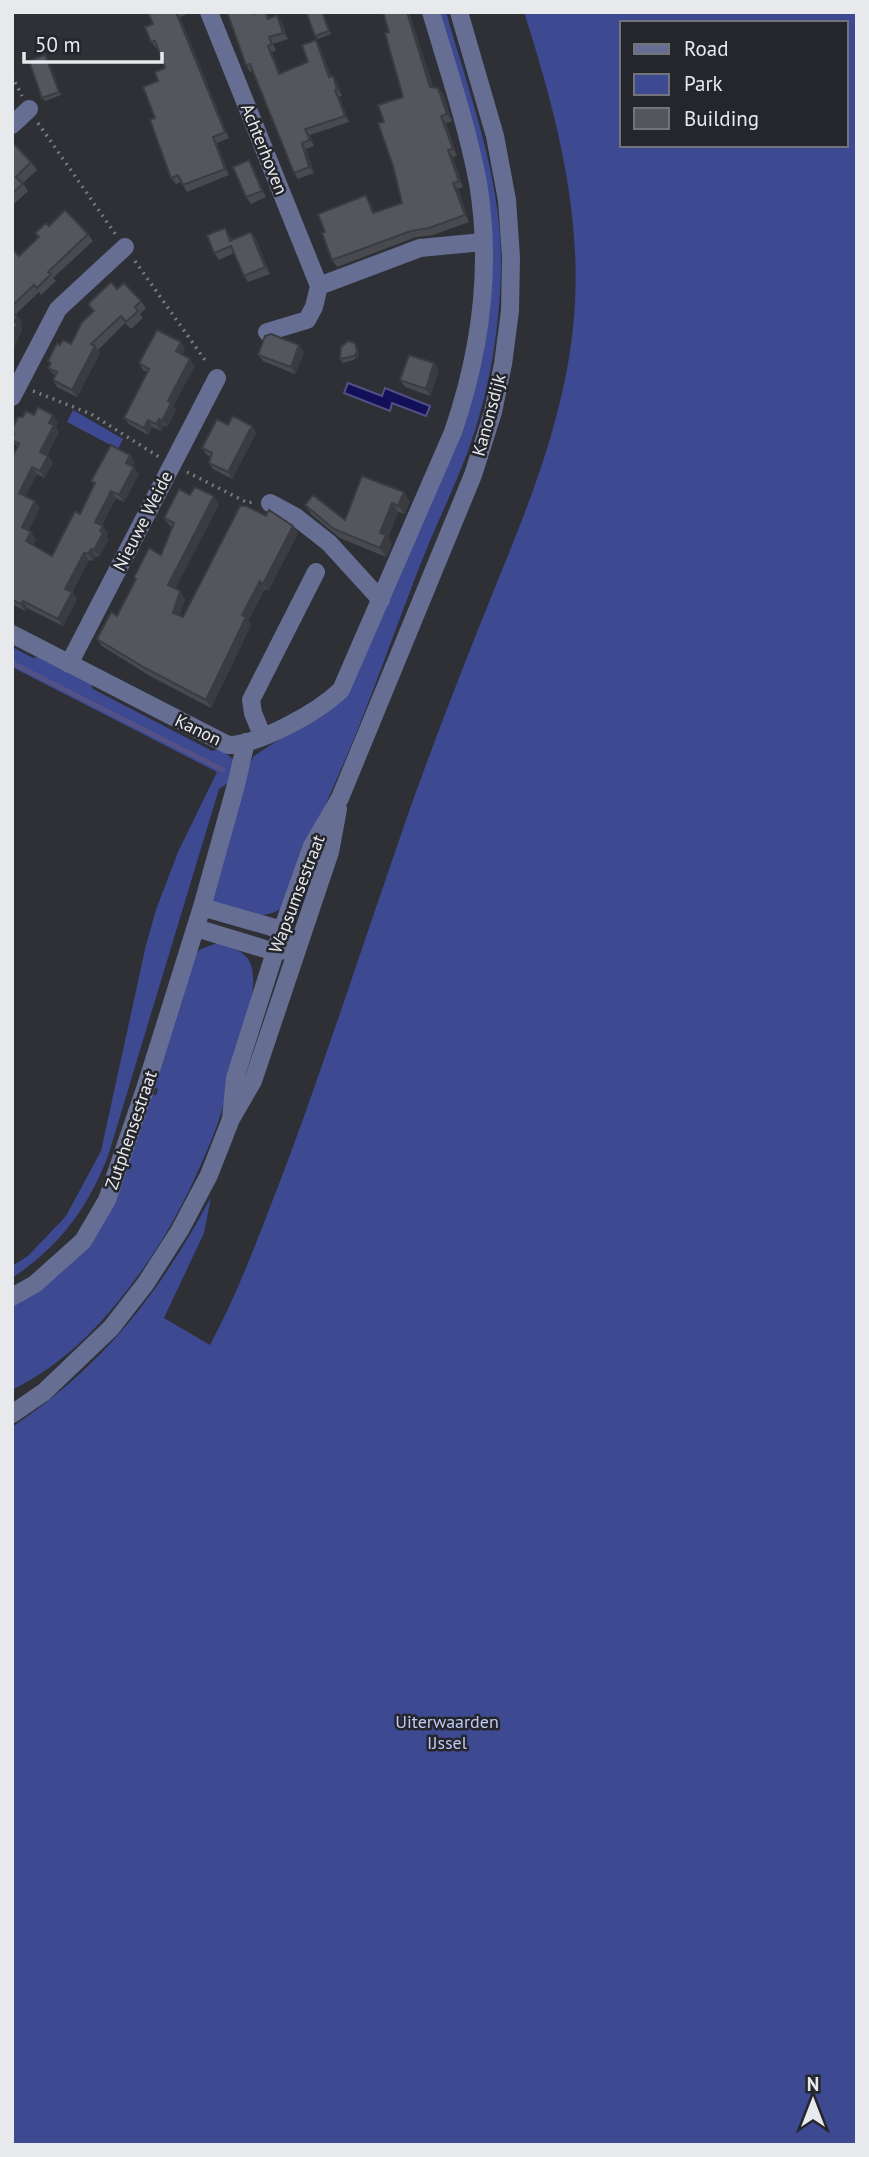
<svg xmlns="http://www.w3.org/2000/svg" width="869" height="2157" font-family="'PT Sans',sans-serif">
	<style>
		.green { fill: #3d4991; fill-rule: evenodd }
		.water { fill: #13105a; stroke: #535186; stroke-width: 2 }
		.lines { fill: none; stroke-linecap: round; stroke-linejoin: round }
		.stream { stroke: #535186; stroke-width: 5 }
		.path { stroke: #787a7f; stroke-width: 3.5; stroke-dasharray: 2 5; stroke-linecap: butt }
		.minor { stroke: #666f93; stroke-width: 18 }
		.wall { fill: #484a50 }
		.shaded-wall { fill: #3b3c41 }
		.building { fill: #54565d; stroke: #3b3c41; stroke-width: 2 }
		.labels { text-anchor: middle; stroke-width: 5; stroke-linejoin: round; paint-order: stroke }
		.street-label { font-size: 18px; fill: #e7e9ed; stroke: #24262c }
		.park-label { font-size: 18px; fill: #bec9f5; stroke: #24262c }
	</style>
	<rect width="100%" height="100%" fill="#2e3036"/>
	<path class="green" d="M438,12h8c23,81 54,162 55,247 0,64 -11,132 -33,192 -15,40 -34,78 -49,117 -23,59 -44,120 -68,178 -23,54 -47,106 -68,161 -23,17 -46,3 -70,-4l-2,-13 39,-127 4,-7 9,-6 71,-45 125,-271 31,-180z
		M524,12h333v2133h-845v-718c91,-61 148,-134 199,-230l-7,36 -40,85 46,27c31,-58 53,-120 77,-182 44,-119 83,-240 125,-360 27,-75 56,-149 86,-223 37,-90 72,-180 77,-278 5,-99 -21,-196 -51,-290zM622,23h224v122h-224z
		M73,410l50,29 -5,10 -51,-27z
		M12,647l21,11 8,-2 49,26 3,7 119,62 8,-2 14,11 -2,20 -13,9 -111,367c-20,52 -49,91 -96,122v-12l16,-10 38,-40 35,-65 45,-206 10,-35 22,-58 39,-80 -205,-105z
		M217,943c14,5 29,7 34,22 7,21 -5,58 -11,79 -9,30 -15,63 -27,92 -20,50 -46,102 -79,145 -35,47 -69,82 -122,109v-86l101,-103 9,-19 28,-88 6,1 2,-6 -5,-2 38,-129 10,-9z"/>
	<path class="water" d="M348,383l34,13 3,-8 45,18 -4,10 -34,-13 -2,8 -46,-18z"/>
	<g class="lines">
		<path class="stream" d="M12,663l211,107"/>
		<path class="path" d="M12,76l10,20
			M38,123l78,112
			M135,261l72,102
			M33,391l58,23 68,43
			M187,472l61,31 4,-1"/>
		<path class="minor" d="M209,12l110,274 101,-38 63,-6
			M12,125l17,-16
			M267,332l40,-12 7,-13 5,-21
			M12,397l46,-88 67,-62
			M270,503l26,14 33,26 52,57
			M12,634l216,111c31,0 90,-33 113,-55l112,-258c27,-79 39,-165 25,-249 -11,-58 -30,-114 -47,-171
			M69,664l148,-286
			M262,735l-9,-22 -2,-13 65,-128
			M202,907l80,23 8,8
			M196,928l79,24 10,-2
			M231,1119l4,-41 47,-148 30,-84 28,-48 133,-323 20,-63 10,-48 7,-53 1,-54 -4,-57 -12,-64 -36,-124
			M12,1297l23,-13 48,-43 24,-41 38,-111 57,-182 34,-122 10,-43
			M12,1414l32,-22 67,-64 35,-45 34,-53 29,-55 22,-56 22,-38 77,-229 8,-43"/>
	</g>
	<path class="wall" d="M148,12h44l-12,5 49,121 -12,5 12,32 -42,17 -6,-10 -5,2 -5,-6 -16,-60 3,-37 7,-13 -8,-20h-1l-5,-6 2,-18z
		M323,12l8,22 -13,5 -3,-3z
		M409,12l24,75 5,1 5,6 9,27 -6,2 11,33 -4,1 10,30 -5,2 11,33 -36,13 -17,2 -79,30 -5,-7 38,-58 5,11 27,-10 -18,-81 19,-25 -14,-65z
		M255,13l14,3v3l13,3 6,17 -15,5 3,7 -4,1 8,21 28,-11 12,-15 11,30 6,5 5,14h-3l10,26 -39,13 4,11 -8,3 8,24 -16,6 -4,-6 -42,-102 -2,1 -4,-7z
		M48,58l13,37 -16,6 -3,-3z
		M12,144l19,18 6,8 -14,13 5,8 -16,15z
		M253,167l13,30 -15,7 -5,-7z
		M49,226l39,8 5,7 -40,37 3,3 -15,14 -2,-3 -24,23 2,1 5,6 -2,4 2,4 -8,17h-2v-96l7,5 19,-18 -3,-5z
		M225,228l7,12 19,-8 5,7 14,35 -22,8 -4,-6 -10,-23 -15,7 -5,-7z
		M117,289l24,12 5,7 -6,6 3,4 -12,11 -6,-6 -27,27 2,3 -23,44 -20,-10 -4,-7 2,-4 -7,-8 2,-4 -2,-3 12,-16 11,-1 22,-32 -5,-8z
		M181,342l4,7 -3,6 13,11 -22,40 3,4 -9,17 -3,-2 -3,6 -9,-4 -4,8 -19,-11 -5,-6 23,-46 -4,-2 -4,-7z
		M357,346l2,9 -3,4 -13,4 -3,-4z
		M304,352l-9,22 -32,-13 -5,-6z
		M439,370l-9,26 -25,-9 -5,-7z
		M34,415l24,7 -2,5 3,5 -12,23 6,8 -9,15 -7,-4 -12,22 15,12 -12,23 8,8 -3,6 19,11 28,-42 14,-29 -3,-4 44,-19 -3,4 7,8 -15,28 -8,-4 -14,27 6,8 -2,4 2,3 -9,17 -3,-1 -3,5 -4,-1 -17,32 5,7 -14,27 -36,-18 -2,3 -13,-7v-147l6,-10 -6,-6 1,-5 -1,-7 11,-12z
		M228,425l24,1 4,7 -24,46 -19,-10 -4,-6 2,-6 -4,-2 -5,-7z
		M362,476l48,25 -5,13 -7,-2 -10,26 4,6 -6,13 -46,-19 -29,-24 -6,-9 40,15z
		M190,495l29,9 -44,85 5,2 5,8 -5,16 3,2 83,-101 27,10 5,7 -30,58 -3,-2 -17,32 3,4 -40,83 -61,-32 -48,-30 -5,-7 20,-23 19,-36 -2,-3 27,-22 11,-28 -2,-1 -6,-8z"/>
	<path class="shaded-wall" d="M176,12l4,5 49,121 -4,-6z
		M407,12h2l26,82 -5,-7z
		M277,15l5,7 6,17 -5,-6z
		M316,40l4,7 13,37 -4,-7z
		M268,46l4,6 11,28 -4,-6z
		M45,55l3,3 13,37 -2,-3z
		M333,76l4,6 5,14 -5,-7z
		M438,88l5,6 9,27 -5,-7z
		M335,90l4,6 10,26 -4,-6z
		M441,116l5,7 11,33 -4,-7z
		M305,129l5,6 4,11 -4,-6z
		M213,137l4,6 12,32 -4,-6z
		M302,143l4,6 8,24 -5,-6z
		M448,150l5,7 10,30 -4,-6z
		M249,160l4,7 13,30 -4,-6z
		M453,183l5,6 11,33 -4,-7z
		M366,195l4,7 8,18 -5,-7z
		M251,232l5,7 14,35 -5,-7z
		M17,316l5,6 -2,4 2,4 -8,17 -2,-1v-12l2,-12z
		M181,342l4,7 -4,9 -5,-7z
		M355,343l2,3 2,9 -3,4 -2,-3z
		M299,345l5,7 -9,22 -4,-7z
		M95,346l5,7 -23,44 -5,-7z
		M190,359l5,7 -22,40 3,4 -9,17 -5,-6 6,-20z
		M434,363l5,7 -9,26 -4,-7z
		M53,415l5,7 -2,5 3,5 -14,27 -5,-7 9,-29z
		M159,419l5,6 -3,6 -5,-7z
		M148,420l4,7 -4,8 -4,-7z
		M252,426l4,7 -24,46 -4,-7z
		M130,455l5,7 -5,8 -4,-7z
		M48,456l5,7 -9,15 -4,-7z
		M32,467l5,7 -13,26 -5,-7z
		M134,467l5,7 -15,28 -5,-7z
		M111,491l5,7 -16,31 -5,-7z
		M404,492l6,9 -5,13 -7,-8z
		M214,496l5,8 -46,88 -5,-7z
		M35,501l5,7 -14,26 -4,-7z
		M392,503l6,9 -10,26 4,6 -6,13 -6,-9v-15z
		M103,526l5,7 -2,4 2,3 -9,17 -5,-7 6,-19z
		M293,526l5,7 -30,58 -5,-7z
		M31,532l5,7 -5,9 -5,-7z
		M91,549l5,7 -3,5 -5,-7z
		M84,553l5,7 -19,36 -5,-7z
		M260,581l5,8 -17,32 3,4 -40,83 -5,-8 36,-85z
		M180,591l5,8 -6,21 -6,-7z
		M72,592l5,7 -14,27 -5,-7z
		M23,601l4,7 -2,3 -4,-7z"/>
	<path class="building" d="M148,12h28l49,120 -12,5 12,32 -42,16 -5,-10 -7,3 -21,-58 5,-2 -12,-31 15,-6 -3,-9 10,-4 -10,-27 -4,1 -6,-15 8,-3z
		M227,12h26l1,2 4,-2h7l3,7 9,-4 6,18 -14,4 3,7 -4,2 11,28 29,-12 -6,-17 14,-5 13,37 4,-1 4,13 -2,1 10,26 -40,13 5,11 -8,3 7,24 -15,6 -44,-109 -4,1z
		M311,12h11l7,19 -14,5 -8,-22z
		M383,12h24l23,75 8,1 9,26 -6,2 12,33 -5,1 11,31 -6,2 12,32 -36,13 -18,3 -79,29 -10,-27 3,-1 -7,-18 48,-19 7,18 29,-10 -9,-37 -15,-43 6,-1 -6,-17 25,-8 -18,-64 4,-1z
		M45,55l14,37 -17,6 -13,-37z
		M13,143l18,19 -15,15 7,7 -11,9v-49z
		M249,160l13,31 -16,6 -13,-30z
		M65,210l23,24 -40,38 3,2 -14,14 -3,-3 -22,21v-55l1,-1 6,6 20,-19 -4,-4 11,-10 3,3z
		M225,228l5,13 21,-9 14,35 -21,9 -13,-30 -17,7 -7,-18z
		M111,282l6,7 7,-6 17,18 -6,6 3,4 -12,11 -5,-6 -30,28 4,2 -23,44 -19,-10 4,-8 -9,-4 3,-5 -3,-2 9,-18 3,2 3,-5 8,4 11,-22 12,-11 -6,-7z
		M12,313l5,3 -3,6 4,1 -6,11z
		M157,330l24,12 -5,9 14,8 -22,42 3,2 -9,18 -3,-2 -3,5 -8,-4 -4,8 -20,-10 25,-49 -10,-6z
		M271,334l28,11 -8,22 -33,-12 7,-19z
		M348,341l7,2 2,9 -3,4 -14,3 1,-12z
		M409,355l25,8 -8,26 -26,-9z
		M38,407l15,8 -4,8 5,2 -14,27 8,4 -8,15 -8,-4 -13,26 16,8 -13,26 9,5 -5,9 26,15 23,-45 5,3 15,-31 -4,-2 20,-36 19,10 -4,8 8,4 -15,28 -8,-4 -16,31 8,4 -3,5 3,2 -9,17 -3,-1 -3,5 -4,-1 -19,36 7,3 -14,27 -35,-18 -2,3 -9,-4v-143l7,-13 -7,-4 2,-6 -2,-1v-4l6,-12h5l3,-6 8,4z
		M233,416l19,10 -24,46 -19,-9 3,-10 -10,-5 15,-29 11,6z
		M362,476l42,16 -6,14 -6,-3 -12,30 6,2 -6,13 -46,-19 -29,-24 8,-10 32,25z
		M195,487l19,9 -46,89 12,6 -7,22 10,4 57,-111h6l20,10 3,-6 24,16 -30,58 -3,-3 -18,34 4,2 -40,83 -61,-32 -48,-29 14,-27 6,4 19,-37 -2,-2 15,-29 12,7 13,-32 -10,-5 15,-29 11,6z"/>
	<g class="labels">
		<g class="street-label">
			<text transform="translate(264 149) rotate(68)" y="6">Achterhoven</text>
			<text transform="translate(489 415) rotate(-75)" y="6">Kanonsdijk</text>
			<text transform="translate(143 521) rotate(-63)" y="6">Nieuwe Weide</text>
			<text transform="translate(198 730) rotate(26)" y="6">Kanon</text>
			<text transform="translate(297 894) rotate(-69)" y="6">Wapsumsestraat</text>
			<text transform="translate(131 1130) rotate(-71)" y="6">Zutphensestraat</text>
		</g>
		<g class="park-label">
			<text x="447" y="1728">Uiterwaarden<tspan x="447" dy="21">IJssel</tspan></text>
		</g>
	</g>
	<rect width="869" height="2157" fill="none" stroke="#e7e9ed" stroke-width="28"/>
	<rect x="620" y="21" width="228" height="126" fill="#24262c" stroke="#727479" stroke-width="2"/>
	<rect x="634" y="44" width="35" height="10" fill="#666f93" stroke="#727479" stroke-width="2"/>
	<text x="684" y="56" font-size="21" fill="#e7e9ed">Road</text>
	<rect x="634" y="74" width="35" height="21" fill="#3d4991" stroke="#727479" stroke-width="2"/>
	<text x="684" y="91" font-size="21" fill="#e7e9ed">Park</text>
	<rect x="634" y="108" width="35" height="21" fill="#54565d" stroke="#727479" stroke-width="2"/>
	<text x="684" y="126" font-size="21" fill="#e7e9ed">Building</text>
	<g transform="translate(813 2101)" stroke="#24262c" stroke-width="5" paint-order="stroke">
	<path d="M0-5L12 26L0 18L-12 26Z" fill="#e7e9ed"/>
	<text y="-10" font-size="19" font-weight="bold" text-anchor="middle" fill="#e7e9ed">N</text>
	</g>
	<path d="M24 52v10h138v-10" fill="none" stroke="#e7e9ed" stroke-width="3.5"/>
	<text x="35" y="52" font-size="21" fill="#e7e9ed" stroke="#24262c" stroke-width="5" paint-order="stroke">50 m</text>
</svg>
